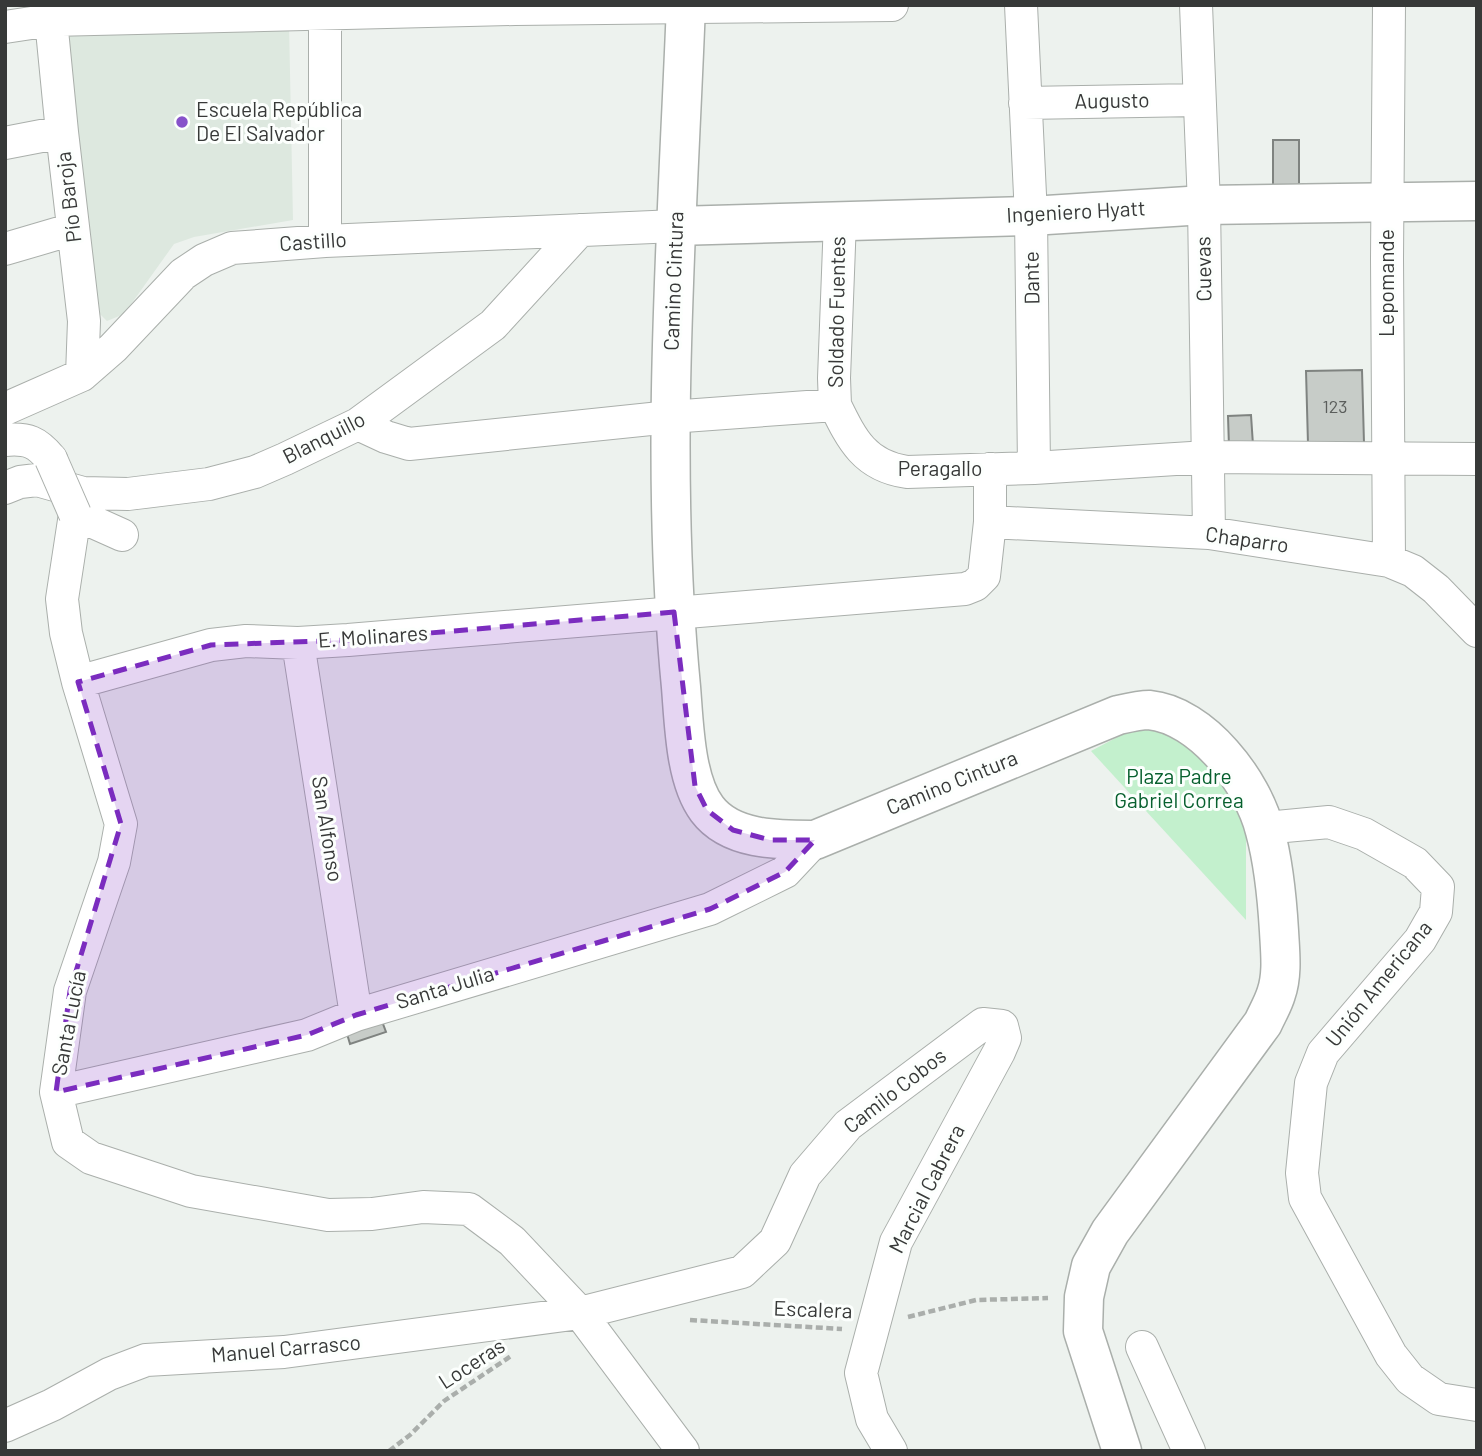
<svg xmlns="http://www.w3.org/2000/svg" width="1482" height="1456" font-family="Barlow,sans-serif">
	<style>
		.built { fill: #dde8df }
		.park { fill: #c3f0cd }
		.building { fill: #c7ccc8; stroke: #7f8380; stroke-width: 2 }
		.lines { fill: none; stroke-linecap: round; stroke-linejoin: round }
		.street-casing { stroke: #aaafab; stroke-width: 34 }
		.secondary-casing { stroke: #aaafab; stroke-width: 41 }
		.path { stroke: #aaaeab; stroke-width: 4.5; stroke-dasharray: 7 3.5; stroke-linecap: butt }
		.street { stroke: #fff; stroke-width: 32 }
		.secondary { stroke: #fff; stroke-width: 38 }
		.street-bridge-casing { stroke: #aaafab; stroke-width: 34; stroke-linecap: butt }
		.street-bridge { stroke: #fff; stroke-width: 32 }
		.marked { fill: #7b2cbf; fill-opacity: 0.2; stroke: #7b2cbf; stroke-width: 5; stroke-dasharray: 14 9; stroke-linejoin: round }
		.poi-dot { fill: #8752ca; stroke: #fcfffd; stroke-width: 2.5 }
		.labels { text-anchor: middle; stroke-width: 6; stroke-linejoin: round; paint-order: stroke }
		.number-label { font-size: 18px; fill: #5b5e5c }
		.street-label { font-size: 21px; fill: #373938; stroke: #fcfffd }
		.poi-label { font-size: 21px; fill: #373938; stroke: #fcfffd; text-anchor: start }
		.park-label { font-size: 21px; fill: #07602e; stroke: #fcfffd }
	</style>
	<rect width="100%" height="100%" fill="#edf2ee"/>
	<path class="built" d="M61,21l228,2 4,197 -99,17 -20,7 -50,70 -17,7 -12,-12z"/>
	<path class="park" d="M1144,723l57,31 45,56v110l-155,-169z"/>
	<path class="building" d="M1273,140h26v61h-26z
		M1362,370l2,73 -56,1 -2,-73z
		M1251,415l2,30 -24,2 -1,-31z
		M380,1016l6,16 -36,12 -5,-17z"/>
	<g class="lines">
		<g class="street-casing">
			<path id="street" d="M325,5v236
				M1021,5l10,211 3,252
				M1196,5l8,200 5,328
				M51,20l11,112 22,189 -2,54
				M5,27l46,-7 464,-11 377,-4
				M1025,103l173,-3
				M5,143l57,-11
				M5,249l68,-20
				M835,405l-1,-27 6,-158
				M5,409l77,-34 31,-27 70,-74 21,-14 28,-12 93,-7 351,-15
				M358,424l28,13 23,7 261,-27 165,-12c17,35 30,61 72,67l127,-4 173,-11 270,2
				M5,440c23,-2 32,2 46,19
				M5,488l15,-6 17,-2 46,13 45,1 81,-10 46,-12 30,-13 73,-35 135,-99 87,-95
				M990,522l219,11 180,28 24,10 23,18 41,42
				M122,535l-47,-21 -13,85 4,34 12,49 43,142 -7,38 -44,129 -14,101 12,50 23,16 100,33 137,24 44,-1 51,-7 46,2 43,32 68,72 103,138
				M1389,561l-2,-302 2,-254
				M298,643l58,372
				M78,682l133,-37 35,-4 52,2 50,-3 617,-51 10,-4 9,-9 6,-54v-53
				M1265,828l64,-6 35,12 51,29 23,24 -2,25 -16,28 -97,113 -12,30 -9,90 3,25 86,157 19,24 29,20 38,6
				M56,1092l251,-57 49,-20 354,-106 75,-37 30,-32
				M1142,1347l47,104
				M5,1426l47,-21 57,-31 37,-14 138,-8 296,-39 162,-41 33,-31 30,-66 43,-50 135,-101 19,2 3,12 -6,14 -103,190 -35,131 11,46 19,32"/>
		</g>
		<g class="secondary-casing">
			<path id="secondary" d="M686,5c-9,227 -27,455 -5,682 3,36 4,93 26,122 24,32 73,31 108,31l303,-125c9,-2 22,-5 31,-5 53,5 104,72 116,121 9,33 12,66 14,100 1,20 4,43 -3,63 -3,10 -9,20 -13,29l-153,209 -19,34 -7,31 -1,34 39,120
				M676,226l355,-10 173,-11 273,-4"/>
		</g>
		<path class="path" d="M908,1317l68,-17 72,-2
			M690,1320l152,9
			M389,1451l21,-16 34,-34 67,-45"/>
		<use href="#street" class="street"/>
		<use href="#secondary" class="secondary"/>
		<g class="street-bridge-casing">
			<path id="street-bridge" d="M51,459l24,55"/>
		</g>
		<use href="#street-bridge" class="street-bridge"/>
	</g>
	<path class="marked" d="M674,612l21,174 12,24 26,20 37,10h45l-30,32 -75,37 -354,106 -49,20 -251,57 14,-101 51,-167 -43,-142 133,-37 137,-5z"/>
	<circle class="poi-dot" cx="182" cy="122" r="7"/>
	<g class="labels">
		<g class="number-label">
			<text x="1335" y="413">123</text>
		</g>
		<g class="street-label">
			<text transform="translate(1112 101) rotate(-1)" y="7">Augusto</text>
			<text transform="translate(69 197) rotate(-97)" y="7">Pío Baroja</text>
			<text transform="translate(1076 212) rotate(-3)" y="7">Ingeniero Hyatt</text>
			<text transform="translate(313 242) rotate(-4)" y="7">Castillo</text>
			<text transform="translate(1204 269) rotate(-91)" y="7">Cuevas</text>
			<text transform="translate(1032 278) rotate(-91)" y="7">Dante</text>
			<text transform="translate(674 281) rotate(-88)" y="7">Camino Cintura</text>
			<text transform="translate(1387 283) rotate(-90)" y="7">Lepomande</text>
			<text transform="translate(837 312) rotate(-89)" y="7">Soldado Fuentes</text>
			<text transform="translate(324 438) rotate(-27)" y="7">Blanquillo</text>
			<text x="940" y="476">Peragallo</text>
			<text transform="translate(1247 540) rotate(8)" y="7">Chaparro</text>
			<text transform="translate(373 637) rotate(-4)" y="7">E. Molinares</text>
			<text transform="translate(952 783) rotate(-22)" y="7">Camino Cintura</text>
			<text transform="translate(327 829) rotate(81)" y="7">San Alfonso</text>
			<text transform="translate(1379 984) rotate(-51)" y="7">Unión Americana</text>
			<text transform="translate(445 988) rotate(-17)" y="7">Santa Julia</text>
			<text transform="translate(69 1023) rotate(-79)" y="7">Santa Lucía</text>
			<text transform="translate(895 1091) rotate(-38)" y="7">Camilo Cobos</text>
			<text transform="translate(927 1189) rotate(-63)" y="7">Marcial Cabrera</text>
			<text transform="translate(813 1310) rotate(2)" y="7">Escalera</text>
			<text transform="translate(286 1349) rotate(-5)" y="7">Manuel Carrasco</text>
			<text transform="translate(472 1364) rotate(-33)" y="7">Loceras</text>
		</g>
		<g class="poi-label">
			<text x="196" y="117">Escuela República<tspan x="196" dy="24">De El Salvador</tspan></text>
		</g>
		<g class="park-label">
			<text x="1179" y="784">Plaza Padre<tspan x="1179" dy="24">Gabriel Correa</tspan></text>
		</g>
	</g>
	<rect width="1482" height="1456" fill="none" stroke="#373938" stroke-width="14"/>
</svg>
